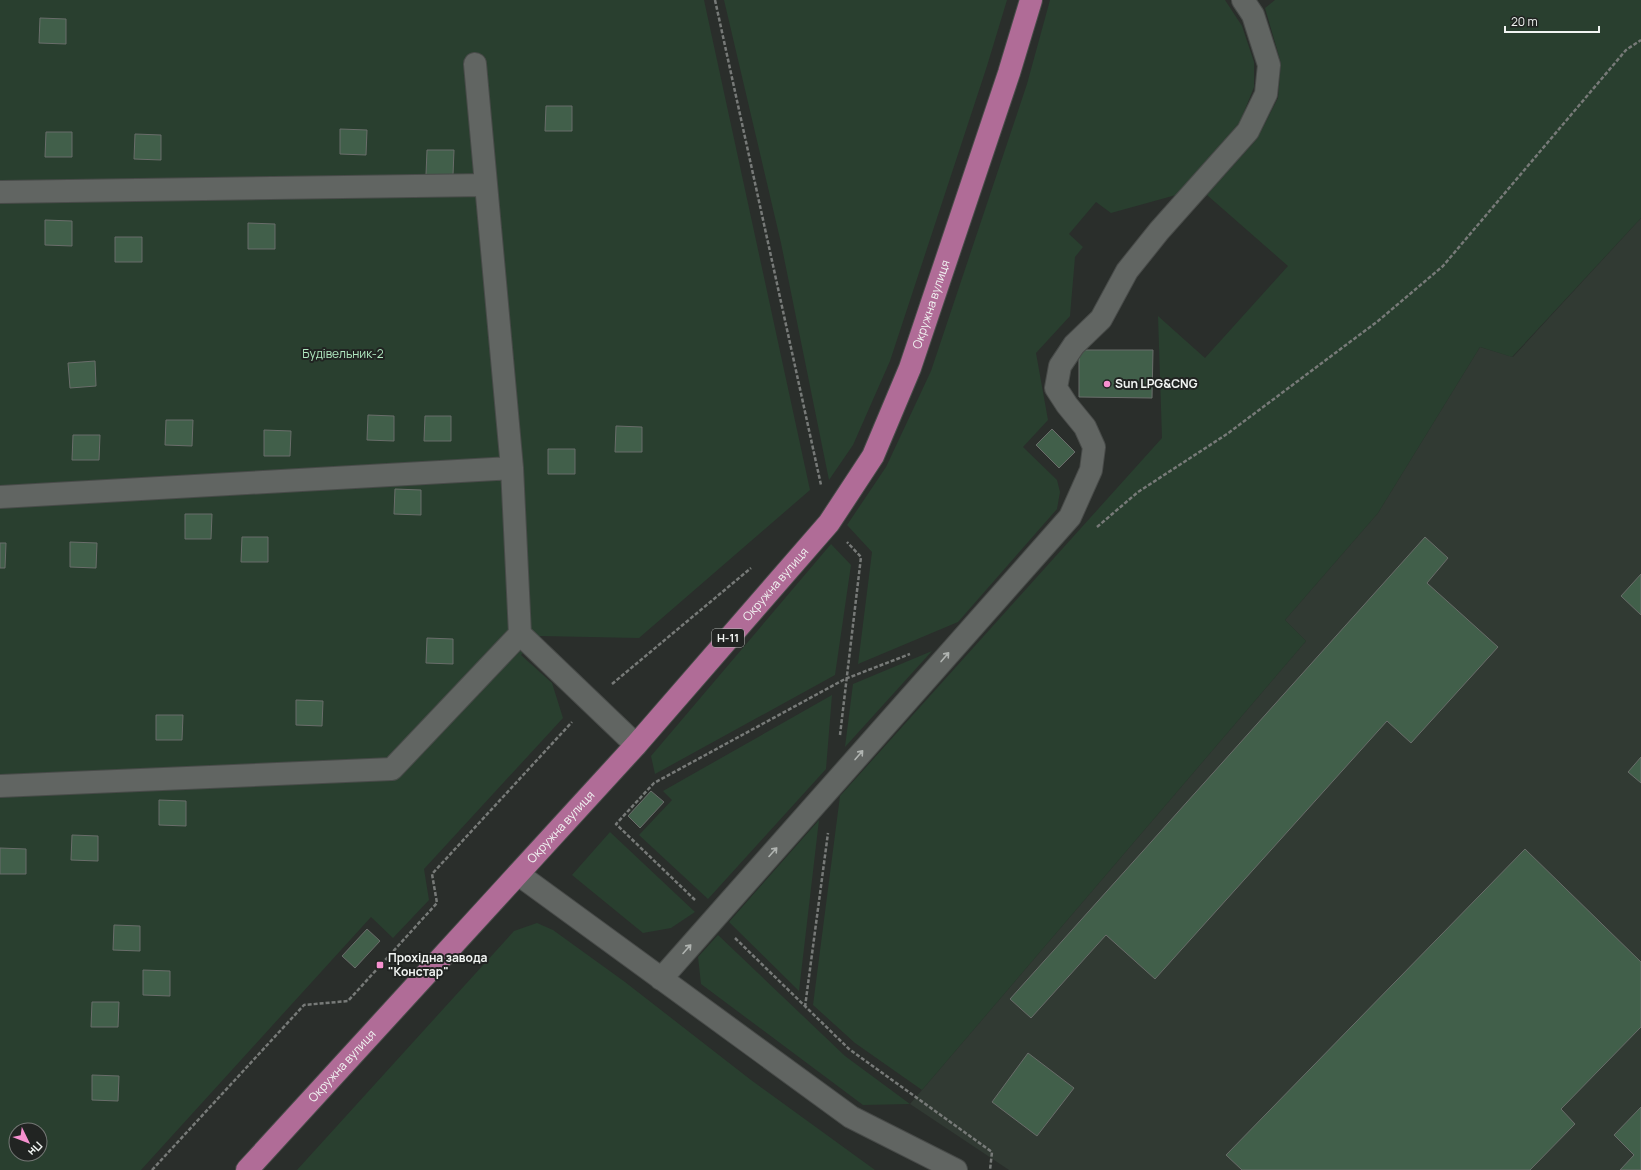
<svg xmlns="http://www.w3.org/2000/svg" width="1641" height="1170" font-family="Manrope,sans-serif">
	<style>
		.built { fill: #313a33 }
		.green { fill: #293f2f; fill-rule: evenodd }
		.building { fill: #415f4a; stroke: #696d6a }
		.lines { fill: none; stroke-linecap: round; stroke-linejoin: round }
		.minor-casing { stroke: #484b49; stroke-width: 24 }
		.major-casing { stroke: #484b49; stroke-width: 24 }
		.path { stroke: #777a78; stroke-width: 2.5; stroke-dasharray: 4 2; stroke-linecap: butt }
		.minor { stroke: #616562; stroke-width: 22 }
		.major { stroke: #b06c97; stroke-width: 22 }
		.oneway { stroke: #b0b4b1 }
		.poi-dot { fill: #f690cf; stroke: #212422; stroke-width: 1.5 }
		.labels { text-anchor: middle; stroke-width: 4; stroke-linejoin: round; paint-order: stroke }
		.shield { fill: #212422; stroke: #b3b6b4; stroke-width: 1 }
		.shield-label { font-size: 11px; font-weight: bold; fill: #f1f4f2 }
		.street-label { font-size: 12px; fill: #f1f4f2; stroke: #212422 }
		.park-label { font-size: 12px; fill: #b1e9c1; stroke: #212422 }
		.poi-label { font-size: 12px; font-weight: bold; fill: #f1f4f2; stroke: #212422; text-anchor: start }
	</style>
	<rect width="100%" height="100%" fill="#2a2e2b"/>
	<path class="built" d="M1641,218v952h-632l-99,-66 396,-463 -21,-21 93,-107 102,-166 33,10z"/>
	<path class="green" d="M0,0h704l106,490 -171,148 -99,-2 -19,19 31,28 11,35 -139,151 5,31 -36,38 -22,-21 -230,253h-141zM16,1130h24v24h-24z
		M724,0h283l-20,66 -97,295 -37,84 -24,35 -48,-237z
		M1050,0h175l17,26 12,36v25l-14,35 -64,73 -65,18 -15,-11 -27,32 14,13 -8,10 -5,59 -34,37 12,67 -25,27 34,33 3,12 -3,17 -99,113 -100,42 14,-112 -25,-27 39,-58 45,-96 96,-287z
		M1275,0h366v218l-129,139 -32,-10 -102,166 -93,107 21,21 -384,449 -67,-47 -42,-38 27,-209 322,-358 -4,-122 47,42 83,-92 -81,-71 50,-56 21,-41 3,-35 -16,-55z
		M831,544l20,21 -16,110 -180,99 -4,-18z
		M932,651l-87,96 8,-63z
		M832,695l-6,74 -118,130 -69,-64 33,-35 -9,-9z
		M819,820l-20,171 -70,-69z
		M610,832l85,80 -24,16 -28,5 -71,-58z
		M537,923l16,7 72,52 126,98 124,90h-578l217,-239z
		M718,935l127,121 65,48 -47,1 -162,-121 -3,-27z"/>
	<path class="building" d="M40,18l26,1v25l-27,-1z
		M546,106h26v25h-27z
		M340,129l27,1 -1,25 -26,-1z
		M46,132h26v25h-27z
		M135,134l26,1v25l-27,-1z
		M427,150h27l-1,25h-27z
		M45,220l27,1v25l-27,-1z
		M248,223l27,1v25h-27z
		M115,237h27v25h-27z
		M1079,350h74l-1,48 -73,-1z
		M95,361l1,25 -26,2 -2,-25z
		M368,415l26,1v25l-27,-1z
		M425,416h26v25h-27z
		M166,420h27l-1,26 -27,-1z
		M616,426l26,1v25h-27z
		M1052,429l23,23 -16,16 -23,-23z
		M264,430l27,1 -1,25h-26z
		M73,435h27l-1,25h-27z
		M548,449h27v25h-27z
		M395,489l26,1v25l-27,-1z
		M185,514h27l-1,25h-26z
		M242,537h26v25h-27z
		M1425,537l23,21 -21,25 71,64 -87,96 -24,-22 -232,258 -49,-44 -75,83 -21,-19z
		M70,542l27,1 -1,25 -26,-1z
		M0,543h6l-1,25h-5z
		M1641,574v41l-20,-19z
		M427,638l26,1v25l-27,-1z
		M296,700l27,1 -1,25 -26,-1z
		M156,715h27l-1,25h-26z
		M1641,757v26l-13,-11z
		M651,791l13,11 -24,26 -12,-12z
		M159,800l27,1v25l-27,-1z
		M72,835l26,1v25l-27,-1z
		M0,848l26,1v25h-26z
		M1525,849l116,113v65l-80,82 14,15 -45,46h-288l-16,-15z
		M114,925l26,1v25l-27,-1z
		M367,929l13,12 -25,27 -13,-12z
		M143,970l27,1v25l-27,-1z
		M92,1002h27l-1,25h-27z
		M1028,1053l46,35 -37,48 -45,-34z
		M92,1075l27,1 -1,25 -26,-1z
		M1641,1107v63h-21l14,-15 -20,-20z"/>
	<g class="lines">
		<g class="minor-casing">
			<path id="minor" d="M475,64l37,404 8,166 116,111
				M0,192l486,-7
				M0,497l512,-29
				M0,786l392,-17 128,-135
				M518,874l333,243 105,53
				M661,979l409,-462 21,-47 3,-23 -9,-20 -18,-22 -11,-17 4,-22 14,-21 27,-26 26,-48 32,-40 89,-100 18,-37 3,-29 -16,-50 -10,-15"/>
		</g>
		<g class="major-casing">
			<g id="major">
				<path id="s1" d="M247,1170l389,-425 193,-222 44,-67 37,-88 99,-295 22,-73"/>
			</g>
		</g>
		<path class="path" d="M715,0l106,485
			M1097,527l41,-35 89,-58 151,-113 65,-55 183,-216 15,-10
			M612,684l139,-116
			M840,735l21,-178 -14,-15
			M695,900l-79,-76 38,-41 191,-104 65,-25
			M735,938l114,111 143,103 -2,18
			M805,1007l23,-174
			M152,1170l152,-165 44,-4 89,-98 -5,-29 140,-152"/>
		<use href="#minor" class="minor"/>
		<use href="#major" class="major"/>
	</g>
	<defs><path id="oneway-shaft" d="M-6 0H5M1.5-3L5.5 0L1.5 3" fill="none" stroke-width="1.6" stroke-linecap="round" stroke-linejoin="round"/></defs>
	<g class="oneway">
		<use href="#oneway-shaft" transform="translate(945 657) rotate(-49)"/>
		<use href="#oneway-shaft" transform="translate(859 755) rotate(-49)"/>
		<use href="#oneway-shaft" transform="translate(773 852) rotate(-48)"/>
		<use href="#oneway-shaft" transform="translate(687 949) rotate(-48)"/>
	</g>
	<g class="poi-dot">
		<circle cx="1107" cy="384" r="4"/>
		<rect x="376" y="961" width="8" height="8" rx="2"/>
	</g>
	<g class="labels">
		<rect class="shield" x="712" y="629" width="32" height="18" rx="3"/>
		<g class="shield-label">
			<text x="728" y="642">Н-11</text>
		</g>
		<g class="street-label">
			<text dy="4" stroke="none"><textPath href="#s1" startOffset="1113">Окружна вулиця</textPath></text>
			<text dy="4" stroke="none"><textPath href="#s1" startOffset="789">Окружна вулиця</textPath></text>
			<text dy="4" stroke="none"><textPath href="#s1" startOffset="465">Окружна вулиця</textPath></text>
			<text dy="4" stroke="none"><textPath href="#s1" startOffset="141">Окружна вулиця</textPath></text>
		</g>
		<g class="park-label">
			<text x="343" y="358">Будівельник-2</text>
		</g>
		<g class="poi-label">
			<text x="1115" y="388">Sun LPG&amp;CNG</text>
			<text x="388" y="962">Прохідна завода<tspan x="388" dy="14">"Констар"</tspan></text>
		</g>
	</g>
	<g transform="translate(28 1142) rotate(133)"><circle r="19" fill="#212422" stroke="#747775"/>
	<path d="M0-3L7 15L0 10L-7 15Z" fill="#f690cf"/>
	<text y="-6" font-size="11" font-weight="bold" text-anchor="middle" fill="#f1f4f2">Пн</text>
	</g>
	<path d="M1505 26v6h94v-6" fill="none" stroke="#f1f4f2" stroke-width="2"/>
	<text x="1511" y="26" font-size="12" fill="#f1f4f2" stroke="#212422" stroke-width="3" paint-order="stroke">20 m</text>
</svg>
